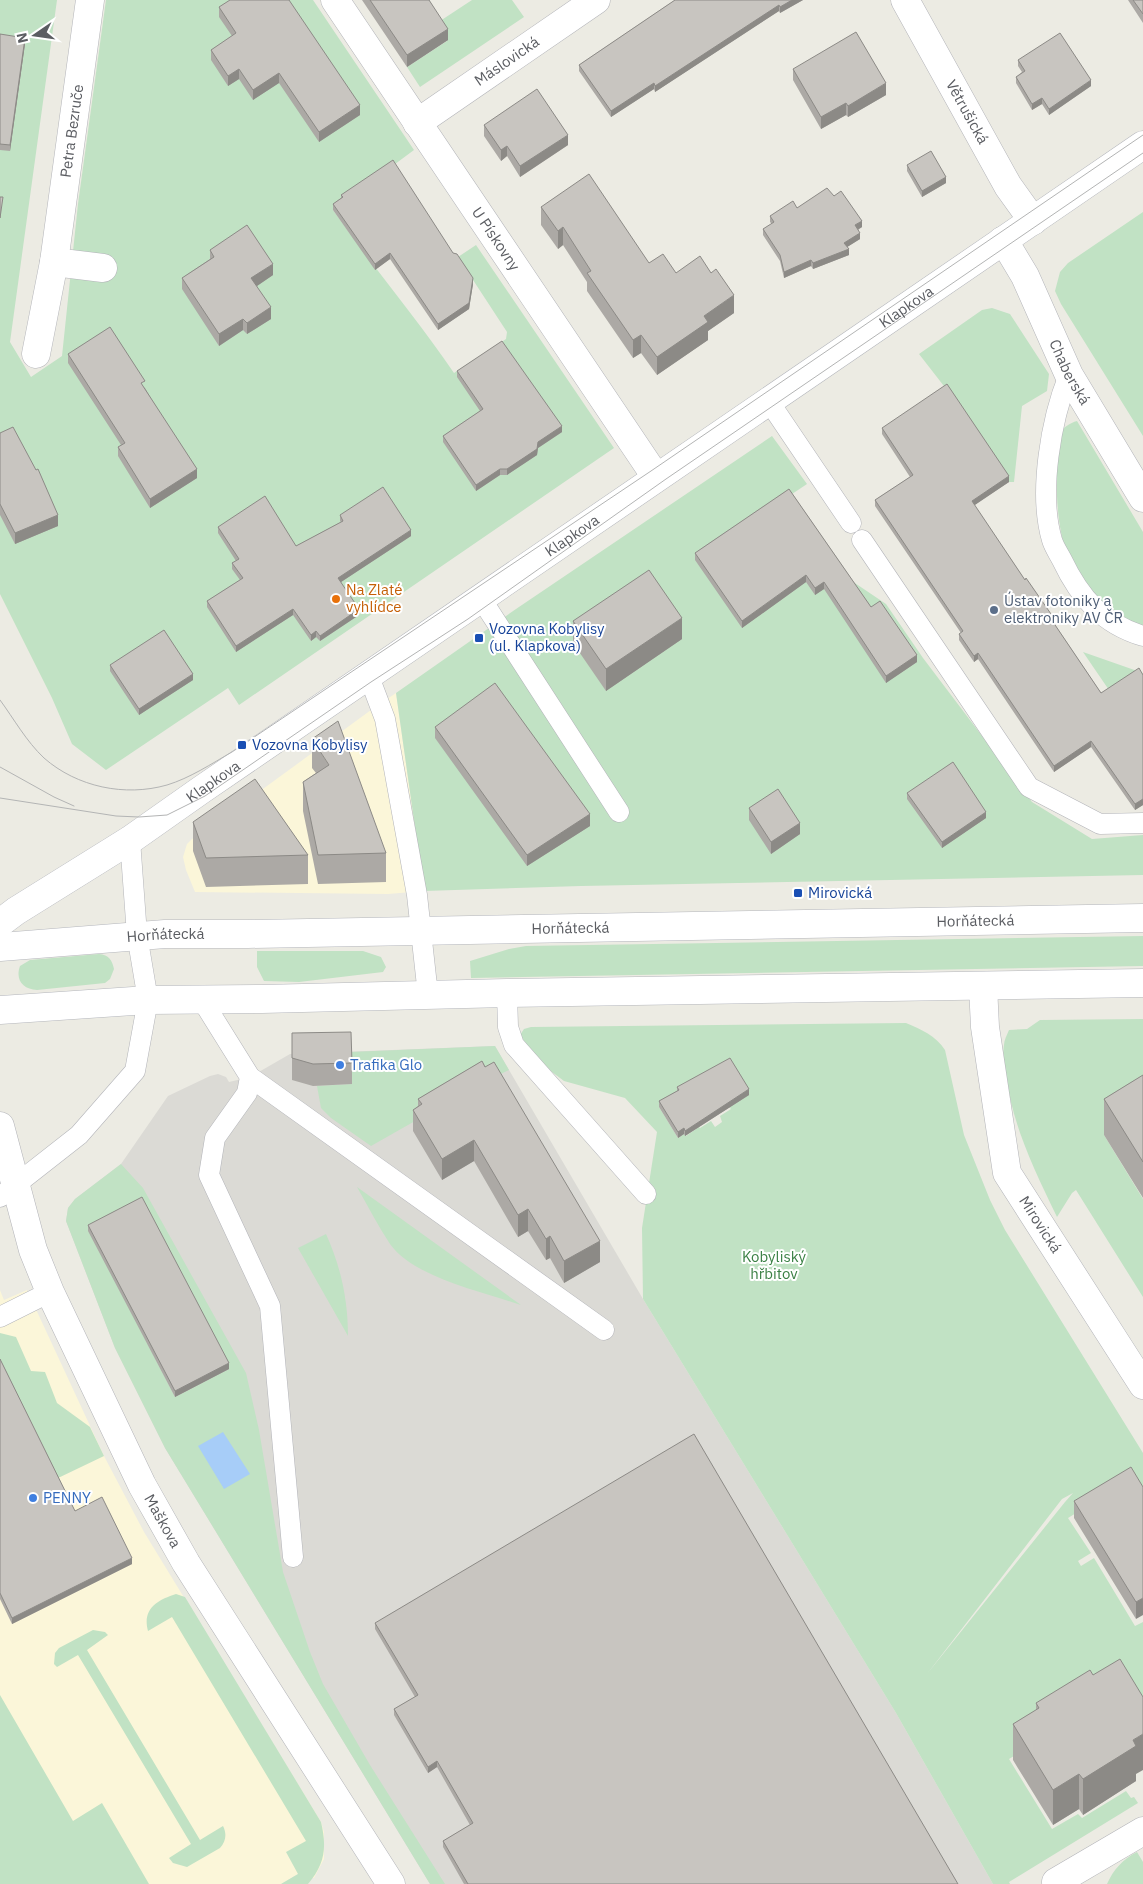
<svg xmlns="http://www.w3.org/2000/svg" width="1143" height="1884" font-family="'IBM Plex Sans',sans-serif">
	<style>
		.commercial { fill: #fbf6d9 }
		.industrial { fill: #dbdad5 }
		.green { fill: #c1e2c4; fill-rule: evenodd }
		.water { fill: #a7cdf8 }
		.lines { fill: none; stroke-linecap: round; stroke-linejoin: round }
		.lane-casing { stroke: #b3b4b9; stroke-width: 21 }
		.street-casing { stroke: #b3b4b9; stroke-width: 29 }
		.secondary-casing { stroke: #b4b6bc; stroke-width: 29 }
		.lane { stroke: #fff; stroke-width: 20 }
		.street { stroke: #fff; stroke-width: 28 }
		.secondary { stroke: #fff; stroke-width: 28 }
		.tram { stroke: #b3b4b4; stroke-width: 1 }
		.wall { fill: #aca9a5 }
		.shaded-wall { fill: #8c8a86 }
		.building { fill: #c8c5c0; stroke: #8c8a86 }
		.food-dot { fill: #e8710a; stroke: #fff; stroke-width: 2 }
		.service-dot { fill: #5c6f8a; stroke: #fff; stroke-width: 2 }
		.transit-dot { fill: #1a4fb4; stroke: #fff; stroke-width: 2 }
		.shop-dot { fill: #3f7fe0; stroke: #fff; stroke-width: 2 }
		.labels { text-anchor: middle; stroke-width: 4; stroke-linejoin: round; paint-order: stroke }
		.street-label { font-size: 15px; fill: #5b5d62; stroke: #fff }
		.food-label { font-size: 15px; fill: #c56008; stroke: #fff; text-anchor: start }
		.service-label { font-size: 15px; fill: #4e5e75; stroke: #fff; text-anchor: start }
		.transit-label { font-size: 15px; fill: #164399; stroke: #fff; text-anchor: start }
		.shop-label { font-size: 15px; fill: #366cbe; stroke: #fff; text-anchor: start }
		.park-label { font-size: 15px; fill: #3b8045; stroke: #fff }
	</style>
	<rect width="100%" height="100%" fill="#ecebe3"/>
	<path class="commercial" d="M396,693l28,198 -36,3 -193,-2 -9,-22 -3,-13 4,-13 5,-5 34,-23 145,-106z
		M0,1290l4,10 23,-10 77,166 40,76 177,290 3,10v27l-10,19 -16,-4 -17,10h-149l-57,-56 -75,-25z"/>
	<path class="industrial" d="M495,1046l148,253 253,414 97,171h-563l-265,-436 -50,-100 -49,-127 2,-13 7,-9 46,-35 47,-68 42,-20 8,-2 8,3 3,5 21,-5 40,-23z"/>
	<path class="green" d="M0,0h57l-47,342 21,35 31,-21 16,-152 28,-204h207l101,150 -81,60c39,56 83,107 121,163l52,-34 1,-7 -49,-75 18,-12 138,203 -375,257 -11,-17 -122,82 -34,-26 -20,-46 -52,-104z
		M472,0h40l12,17 -104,70 -13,-20 40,-26 -10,-18z
		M1143,212v224l-82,-132 -6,-13 5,-19 8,-9z
		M992,308l18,6 39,60 -2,17 -25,15 -8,76h-5l-62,-92 -28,-36 63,-44z
		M1077,421l66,111v96c-29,-13 -47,-24 -65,-51 -22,-33 -23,-86 -20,-124 0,-5 -1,-14 2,-19 3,-7 10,-11 17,-13z
		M772,436l35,48 -18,12 54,79 43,29 37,54 109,144 60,37 51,-4v40l-562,11 -157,5 -28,-198 120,-84z
		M1083,652l60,21v8l-32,12z
		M1143,936v30l-672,12 -1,-17 39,-12 17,-3z
		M257,951h106l18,6 5,10 -3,5 -84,10 -35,-1 -7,-14z
		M99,954c10,1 13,6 15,15l-4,10 -5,4 -68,7c-14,-1 -22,-10 -17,-24l10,-6z
		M1143,1019v92l-39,24 39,64v98l-67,-107 -4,3 -15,24c-22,-46 -44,-90 -51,-141 -1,-10 -4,-21 -2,-31 0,-5 3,-10 5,-15l18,-1 13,-9z
		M906,1023c16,7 29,12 39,27l19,85 26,65 15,30 138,223v40l-10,-15 -65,40 23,35 -13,8 3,5 13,-8 41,68 8,-4v105l-108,16 -26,16 43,70 26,-15 4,4 44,-27 5,7 3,-1 4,6 -129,79 1,2h-17l-97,-171 -253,-414 -1,-71 15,-96 -32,-34 -61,-17 -12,-9 -21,-21 -11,-16 4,-6 7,-2zM677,1097l52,10 2,2 -11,7 2,6 -7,5 -4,-6 -11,7 -2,-2 -2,3 -10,7 -2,-2 -6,4 -19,-31zM1073,1493l-8,9 -138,172 135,-175z
		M495,1046l14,24 -27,13 -111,63 -40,-28 -10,-10 -4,-22 35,-2 -2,-32z
		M121,1164l22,24 103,185 13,57 24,142 27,80 13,32 47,81 75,119h-15l-265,-436 -50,-100 -49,-127 2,-13 7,-9zM89,1231l140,138 -54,28z
		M357,1187l164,118c-38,-13 -108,-28 -131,-61 -12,-18 -22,-38 -33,-57z
		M326,1234c15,33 22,66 22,102l-50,-88z
		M0,1333l16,4 15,34 14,1 12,31 33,24 14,29 -48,23 -56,-112z
		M176,1594l9,3 136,225c6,25 4,42 -13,62h-27l17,-10 -12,-22 20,-11 -134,-224 -24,14c-6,-22 9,-31 28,-37z
		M93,1630l12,2 3,3 -21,15 113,190 23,-14c4,8 3,15 -3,22l-33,19 -14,-4 -4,-5 22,-14 -113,-189 -21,12 -3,-3 1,-11 4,-5z
		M0,1695l73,126 29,-18 47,81h-149z
		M1137,1852l6,10v22h-36c6,-14 16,-25 30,-32z"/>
	<path class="water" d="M223,1432l27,42 -26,15 -26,-43z"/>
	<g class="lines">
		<g class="lane-casing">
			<path id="lane" d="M1069,375c-18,44 -31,118 -17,165 2,7 7,14 10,20 18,38 41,64 81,76
				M768,400l83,123
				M862,540l167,247 71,37 43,-1
				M480,597l139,215
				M368,674l17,45 32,176 11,100
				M507,993l1,34 6,18 132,149
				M202,1000l48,77 -3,16 -32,45 -6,37 61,131 23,251
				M250,1077l354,253
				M0,1197l79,-62 56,-64 13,-71 -11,-65 -7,-95
				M0,1317l50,-25"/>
		</g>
		<g class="street-casing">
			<g id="street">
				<path id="s1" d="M335,0l321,477"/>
				<path id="s2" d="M905,0l103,186 25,35"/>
				<path id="s3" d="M417,123l179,-123"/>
				<path id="s4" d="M1002,241l5,5 18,30 44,99 74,123"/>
				<path d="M54,262l49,6"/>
				<path id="s5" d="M36,354l18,-92 36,-262"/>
				<path id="s6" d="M983,986l2,41 22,146 136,212"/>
				<path id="s7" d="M0,1126l33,124 17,42 92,193 44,78 205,321"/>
				<path d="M1057,1884l-1,-2 87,-51"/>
			</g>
		</g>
		<g class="secondary-casing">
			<g id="secondary">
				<path id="s8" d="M0,923l16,-12 114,-71 71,-50 942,-645"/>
				<path id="s9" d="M0,947l165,-13h83l895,-16"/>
				<path d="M0,1010l148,-10 114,-1 245,-6 636,-10"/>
			</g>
		</g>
		<use href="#lane" class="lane"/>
		<use href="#street" class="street"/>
		<use href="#secondary" class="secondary"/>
		<path class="tram" d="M0,700c14,19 26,41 44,58 33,29 81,39 123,27 23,-7 44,-21 65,-33l419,-281 492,-336
			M0,767l54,30 20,9
			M0,798l116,18 23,1 28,-2 38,-19 166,-114 97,-63 198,-140 477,-326"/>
	</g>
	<path class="wall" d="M362,0h67l19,40 -41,27z
		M675,0h128l-23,13 -1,-2 -124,81 -1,-3 -43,28 -32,-46v-6z
		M1128,0h15v23z
		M219,7l141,108 -41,27 -40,-59 -26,17 -14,-21 -11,7 -17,-26v-10l21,-14 -13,-19z
		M0,34l25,10 -15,107 -10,-1z
		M1018,60l73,26 -42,29 -7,-11 -10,6 -16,-27v-6l6,-5 -4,-6z
		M793,69l93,26 -38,22 -2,-2 -25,14 -28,-49z
		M484,125l84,20 -48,32 -13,-21 -6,5 -17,-25z
		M907,165l39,18 -24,14 -15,-26z
		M341,195l132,89 -4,25 -31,21 -48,-71 -15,11 -42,-60v-6l8,-6z
		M834,196l28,31 -4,3 2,9 -13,8 2,8 -36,14 -2,-3 -27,12 -4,-17 -17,-26v-6l9,-5 -2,-2v-6z
		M541,207l108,56 27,10 58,40 -26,18v9l-51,35 -16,-22 -8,5 -46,-67v-9l-24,-37 -5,4 -17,-24z
		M210,250l63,25 -16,11 14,33 -24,15 -4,-4 -24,16 -37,-57v-11l28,-19z
		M68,354l77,34 52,90 -47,30 -32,-52v-9l3,-2 -53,-82z
		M457,371l105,61 -24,16 -1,7 -30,20h-7l-24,16 -33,-49v-6l37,-25 -23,-34z
		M882,428l127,54 -35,23 127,188 42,-18v130l-8,5 -44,-63 -37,25 -76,-113 -4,3 -15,-22v-6l2,-1 -86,-127v-6l35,-23 -28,-43z
		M0,433l36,37 22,56 -43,18 -15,-29z
		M789,489l82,118 46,55 -31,21 -62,-94 -9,6 -9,-13 -64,46 -47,-68v-7z
		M340,515l71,21 -70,46 18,33 -39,26 -4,-4 -5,4 -18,-26 -57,37 -29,-45v-6l33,-21 -8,-11v-6l4,-2 -18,-28v-6l78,19 45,-24 -1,-1z
		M573,621l109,18 -76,52 -33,-48z
		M110,665l83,15 -54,35 -29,-44z
		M435,727l155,99 -63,40 -92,-128z
		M312,739l74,114v29l-68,2 -15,-73v-29l13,-9 -4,-5z
		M907,793l79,25 -44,30 -35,-49z
		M749,808l51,26 -29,20 -22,-34z
		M193,822l115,33v29l-102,3 -13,-36z
		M292,1033l60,30v21l-39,2 -21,-6z
		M482,1061l118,201 -36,21 -14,-25 -4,2 -18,-29 -10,6 -44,-76 -32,19 -29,-49v-21l5,-4v-7z
		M1143,1075v123l-39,-63v-36z
		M677,1087l72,8 -64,41 -1,-2 -6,4 -19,-31v-6l18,-10z
		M88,1225l141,144 -54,28 -87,-166z
		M0,1359l75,152 57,53 -120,60 -12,-25z
		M1143,1487l-7,132 -62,-101v-17z
		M375,1623l583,261h-494l-21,-37v-6l27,-16 -33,-58 -9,6 -34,-58v-6l21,-12 -40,-68z
		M1036,1703l100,71v7l-53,34 -4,-6 -26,16 -40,-65v-36l23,-14z"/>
	<path class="shaded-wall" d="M792,0h11l-23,13v-6z
		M779,5v6l-124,81v-6z
		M448,29v11l-41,27v-12z
		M25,38v6l-15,107v-6z
		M239,69v10l-11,7v-10z
		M279,73v10l-26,17v-10z
		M1091,80v6l-42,29v-6z
		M654,83v6l-43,28v-6z
		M886,83v12l-38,22v-11z
		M1042,98v6l-10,6v-6z
		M846,103v12l-25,14v-12z
		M360,105v10l-41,27v-10z
		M568,135v10l-48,32v-11z
		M507,146v10l-6,5v-11z
		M946,177v6l-24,14v-6z
		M862,221v6l-7,4v-6z
		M563,227v18l-5,4v-18z
		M860,233v6l-16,10v-6z
		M849,249v6l-36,14v-6z
		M390,253v6l-15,11v-6z
		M811,260v6l-27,12v-6z
		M273,264v11l-22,15v-12z
		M473,278v6l-4,25 -31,21v-6z
		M734,295v18l-26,18v9l-51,35v-18l47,-41z
		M271,307v12l-24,15v-11z
		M243,319v11l-24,16v-12z
		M641,335v18l-8,5v-18z
		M562,426v6l-24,16 -1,7 -30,20v-6l31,-27z
		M197,469v9l-47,30v-9z
		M500,469v6l-24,16v-6z
		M1009,476v6l-37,25v-6z
		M58,515v11l-43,18v-11z
		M411,530v6l-73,48v-6z
		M806,575v7l-64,46v-7z
		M824,582v7l-9,6v-7z
		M293,609v6l-57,37v-6z
		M359,609v6l-39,26v-5z
		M682,618v21l-76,52v-22z
		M316,631v6l-5,4v-6z
		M978,653v6l-4,3v-6z
		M917,655v7l-31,21v-7z
		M193,674v6l-54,35v-6z
		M1091,741v6l-37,25v-6z
		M1143,799v6l-8,5v-6z
		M986,812v6l-44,30v-6z
		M590,814v12l-63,40v-11z
		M800,823v11l-29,20v-12z
		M749,1089v6l-64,41v-5z
		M684,1128v6l-6,4v-6z
		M474,1140v21l-32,19v-21z
		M528,1209v22l-10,6v-22z
		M550,1236v22l-4,2v-21z
		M600,1241v21l-36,21v-22z
		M229,1363v6l-54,28v-6z
		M132,1558v6l-120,60v-6z
		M1143,1598v17l-7,4v-17z
		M1143,1734v36l-7,4v7l-53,34v-36l50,-39z
		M437,1761v6l-9,6v-6z
		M1079,1774v35l-26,16v-35z"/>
	<path class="building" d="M230,0h59l71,105 -41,27 -40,-59 -26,17 -14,-21 -11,7 -17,-26 25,-17 -17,-26z
		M370,0h59l19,29 -41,26z
		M675,0h117l-12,7 -1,-2 -124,81 -1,-3 -43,28 -32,-46z
		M1133,0h10v14z
		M856,32l30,51 -38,23 -2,-3 -25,14 -28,-48z
		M1060,33l31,47 -42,29 -7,-11 -10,6 -16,-27 9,-6 -7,-11z
		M0,34l25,4 -15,107 -10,-1z
		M537,89l31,46 -48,31 -13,-20 -6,4 -17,-25z
		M931,151l15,26 -24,14 -15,-26z
		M393,160l60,93 4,1 16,24 -4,25 -31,21 -48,-71 -15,11 -42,-60 10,-7 -2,-2z
		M589,174l60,89 14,-9 13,19 24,-17 11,17 5,-4 18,26 -30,21 4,6 -51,35 -16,-22 -8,5 -46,-67 4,-2 -28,-44 -5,4 -17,-24z
		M827,188l7,8 7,-5 21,30 -7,4 5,8 -16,10 5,6 -36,14 -2,-3 -27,12 -4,-17 -17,-26 11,-7 -4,-6 23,-15 4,7z
		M0,197h3l-3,21z
		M247,225l26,39 -22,14 20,29 -24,16 -4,-4 -24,15 -37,-56 32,-21 -4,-7z
		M110,327l35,54 -4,2 56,86 -47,30 -32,-52 7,-4 -57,-89z
		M502,341l60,85 -24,16 -1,7 -30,20h-7l-24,16 -33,-49 40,-27 -26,-38z
		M947,384l62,92 -37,25 53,79 1,-2 25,36 -2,2 52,77 38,-25 4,7v124l-8,5 -44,-63 -37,25 -76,-113 -4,3 -15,-22 4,-3 -88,-131 38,-25 -31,-47z
		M13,427l23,43 2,-1 20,46 -43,18 -15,-29v-71z
		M383,487l28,43 -73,48 21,31 -39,27 -4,-5 -5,4 -18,-26 -57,37 -29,-45 36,-23 -11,-15 7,-4 -21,-32 47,-31 31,50 47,-25 -3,-6z
		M789,489l82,118 9,-6 37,54 -31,21 -62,-94 -9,6 -9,-13 -64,46 -47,-68z
		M649,570l33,48 -76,51 -33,-48z
		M164,630l29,44 -54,35 -29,-44z
		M495,683l95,131 -63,41 -92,-128z
		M338,721l48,132 -68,2 -15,-73 26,-17 -17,-26z
		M953,762l33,50 -44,30 -35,-49z
		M255,779l53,76 -102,3 -13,-36z
		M778,789l22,34 -29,19 -22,-34z
		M351,1032l1,31 -39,1 -21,-6v-25z
		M730,1058l19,31 -64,42 -1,-3 -6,4 -19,-31 20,-11 -2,-3z
		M482,1061l3,6 9,-5 106,179 -36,20 -14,-25 -4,3 -18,-30 -10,6 -44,-75 -32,19 -29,-49 9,-6 -4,-5z
		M1143,1075v87l-39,-63z
		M142,1197l87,166 -54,28 -87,-166z
		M0,1359l75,152 27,-14 30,61 -120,60 -12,-25z
		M694,1434l264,450h-490l-25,-43 30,-18 -36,-62 -9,6 -34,-58 24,-14 -43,-72z
		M1131,1467l12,20v111l-7,4 -62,-101z
		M1120,1659l23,38v37l-10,6 3,6 -53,33 -4,-5 -26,16 -40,-66 26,-16 -3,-5 54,-33 3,5z"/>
	<circle class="food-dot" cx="336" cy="599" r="5"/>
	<circle class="service-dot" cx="994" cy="610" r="5"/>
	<g class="transit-dot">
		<rect x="474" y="633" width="10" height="10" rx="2.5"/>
		<rect x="237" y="740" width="10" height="10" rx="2.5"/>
		<rect x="793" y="888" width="10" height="10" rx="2.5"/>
	</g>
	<g class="shop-dot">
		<circle cx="340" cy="1065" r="5"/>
		<circle cx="33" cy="1498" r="5"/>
	</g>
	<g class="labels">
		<g class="street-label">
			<text dy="5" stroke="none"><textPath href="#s3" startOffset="109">Máslovická</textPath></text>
			<text dy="5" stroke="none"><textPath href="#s2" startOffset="128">Větrušická</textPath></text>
			<text dy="5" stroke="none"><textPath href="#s5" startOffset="226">Petra Bezruče</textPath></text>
			<text dy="5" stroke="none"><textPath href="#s1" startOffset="288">U Pískovny</textPath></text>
			<text dy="5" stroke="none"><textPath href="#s8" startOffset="1096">Klapkova</textPath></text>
			<text dy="5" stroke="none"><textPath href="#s4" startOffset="148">Chaberská</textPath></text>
			<text dy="5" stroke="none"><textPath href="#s8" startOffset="691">Klapkova</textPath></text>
			<text dy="5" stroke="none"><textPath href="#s8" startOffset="256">Klapkova</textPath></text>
			<text dy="5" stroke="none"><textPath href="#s9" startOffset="976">Horňátecká</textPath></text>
			<text dy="5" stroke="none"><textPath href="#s9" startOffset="571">Horňátecká</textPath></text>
			<text dy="5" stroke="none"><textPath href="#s9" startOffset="166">Horňátecká</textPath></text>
			<text dy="5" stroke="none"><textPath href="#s6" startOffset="250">Mirovická</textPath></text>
			<text dy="5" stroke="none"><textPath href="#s7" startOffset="429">Maškova</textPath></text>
		</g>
		<g class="food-label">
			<text x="346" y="595">Na Zlaté<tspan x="346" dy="17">vyhlídce</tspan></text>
		</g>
		<g class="service-label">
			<text x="1004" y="606">Ústav fotoniky a<tspan x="1004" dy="17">elektroniky AV ČR</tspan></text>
		</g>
		<g class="transit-label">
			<text x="489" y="634">Vozovna Kobylisy<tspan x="489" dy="17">(ul. Klapkova)</tspan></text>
			<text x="252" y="750">Vozovna Kobylisy</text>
			<text x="808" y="898">Mirovická</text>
		</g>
		<g class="shop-label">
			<text x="350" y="1070">Trafika Glo</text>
			<text x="43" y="1503">PENNY</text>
		</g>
		<g class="park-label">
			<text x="774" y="1262">Kobyliský<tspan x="774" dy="17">hřbitov</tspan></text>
		</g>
	</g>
	<g transform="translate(35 35) rotate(257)" stroke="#ffffff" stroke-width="4" paint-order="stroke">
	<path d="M0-4L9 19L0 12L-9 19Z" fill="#5b5d62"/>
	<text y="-8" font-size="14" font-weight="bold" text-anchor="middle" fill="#5b5d62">N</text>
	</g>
</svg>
